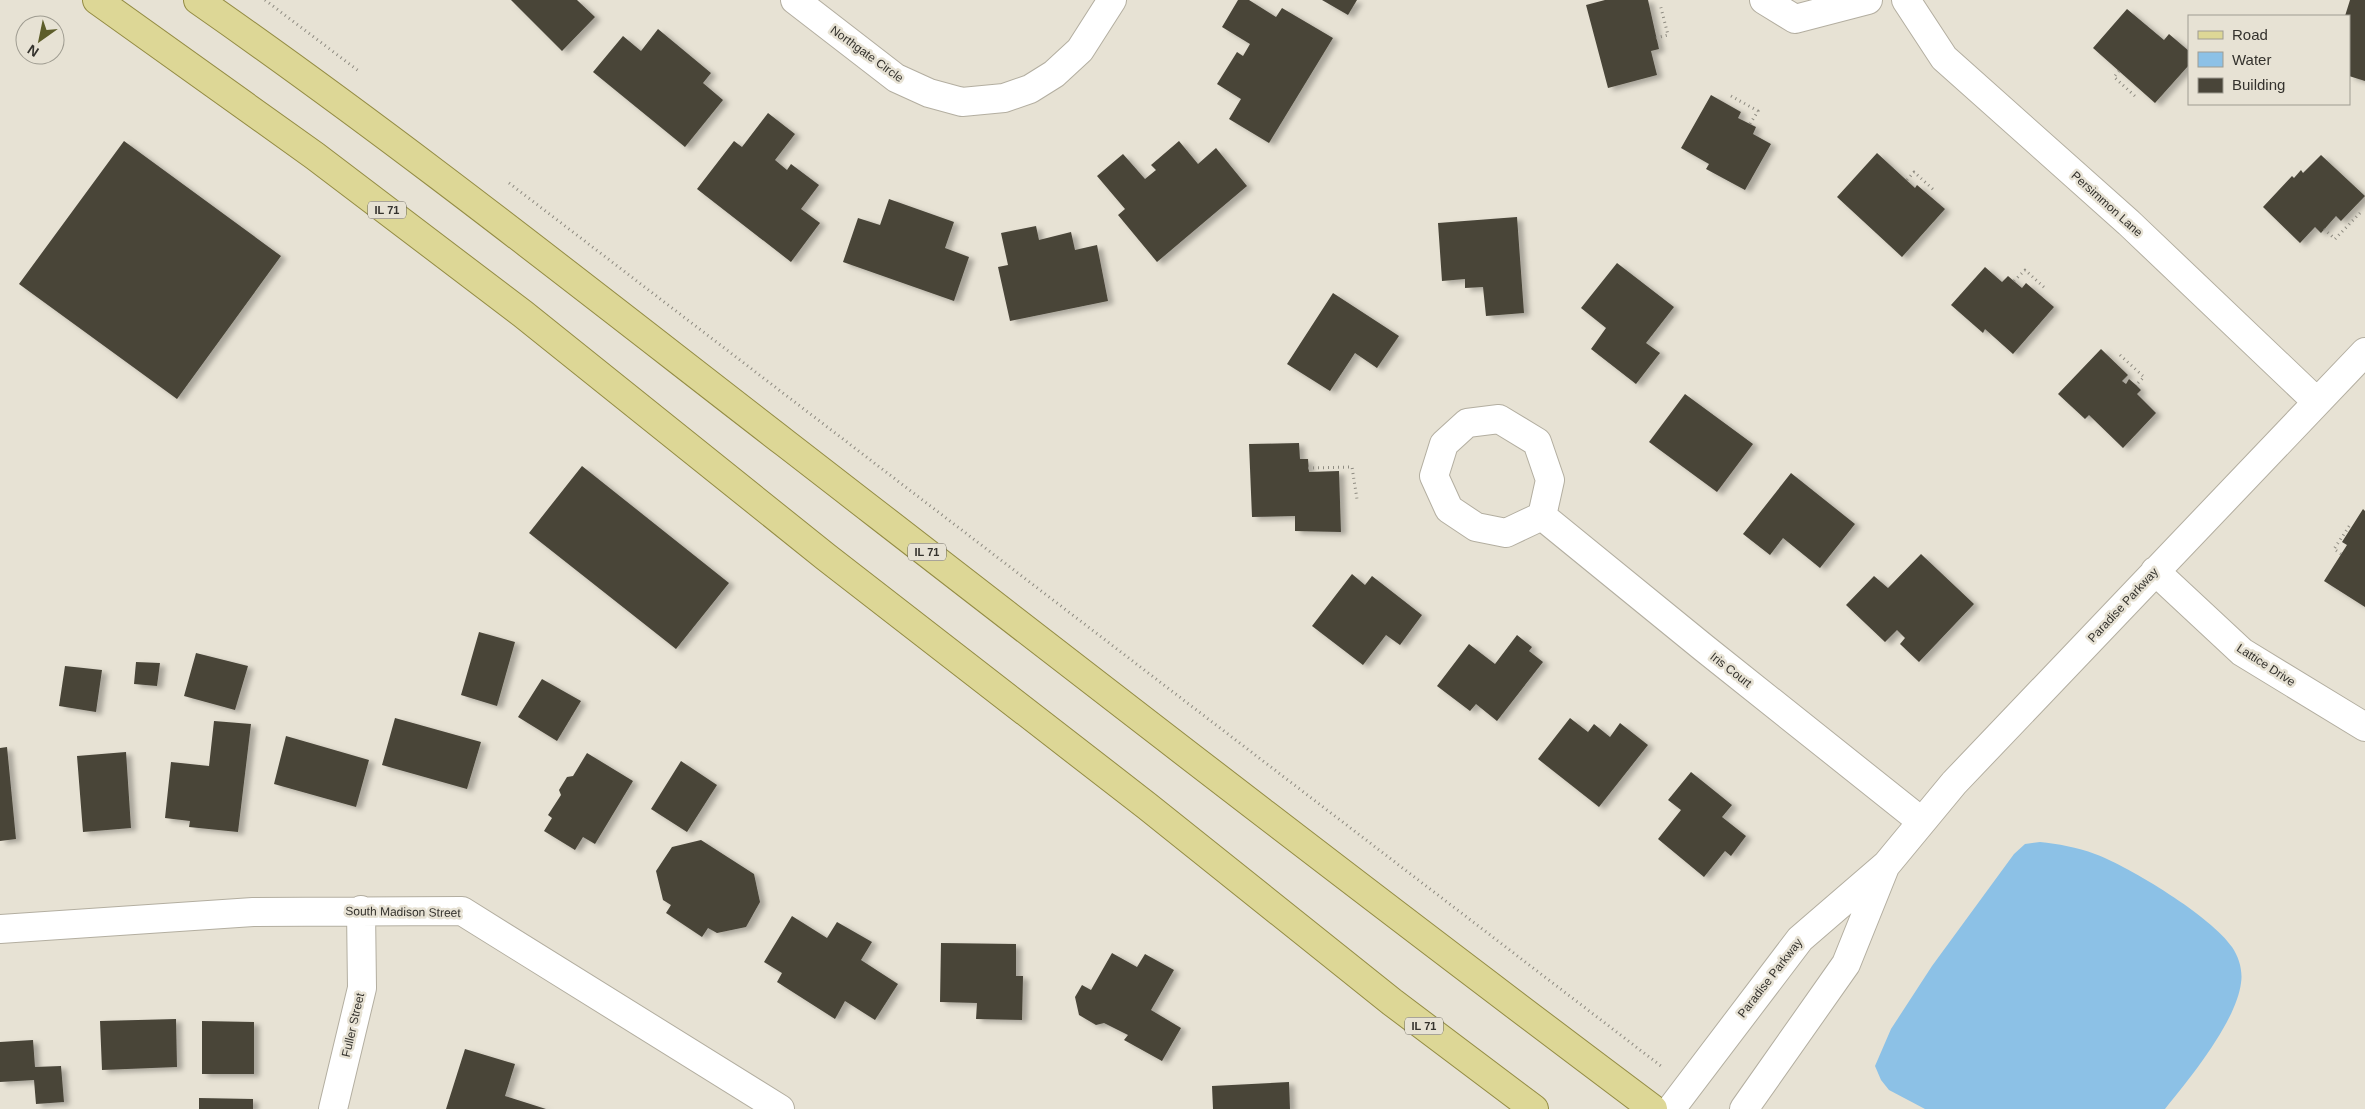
<svg xmlns="http://www.w3.org/2000/svg" width="2365" height="1109" font-family="Arial,sans-serif">
	<style>
		.water { fill: #8cc1e6 }
		.building { fill: #494539; filter: url(#shadow) }
		.lines { fill: none; stroke-linecap: round; stroke-linejoin: round }
		.minor-casing { stroke: #b3aea0; stroke-width: 30 }
		.major-casing { stroke: #948c44; stroke-width: 30 }
		.path { stroke: #8e8b81; stroke-width: 3; stroke-dasharray: 1 4; stroke-linecap: butt }
		.minor { stroke: #fff; stroke-width: 28 }
		.major { stroke: #ddd796; stroke-width: 28 }
		.labels { text-anchor: middle; stroke-width: 5; stroke-linejoin: round; paint-order: stroke }
		.shield { fill: #e7e2d4; stroke: #6a675f; stroke-width: 1 }
		.shield-label { font-size: 11px; font-weight: bold; fill: #34322d }
		.street-label { font-size: 12px; fill: #34322d; stroke: #e7e2d4 }
	</style>
	<defs>
		<filter id="shadow"><feDropShadow dx="5.5" dy="3" stdDeviation="2.5" flood-color="#0004"/></filter>
	</defs>
	<rect width="100%" height="100%" fill="#e7e2d4"/>
	<path class="water" d="M2040,842c18,2 37,5 55,12 35,13 117,63 137,93 7,10 11,24 9,36 -5,39 -51,95 -76,126h-240l-36,-19 -8,-10 -6,-14 16,-37 41,-63 82,-112 11,-10z"/>
	<path class="building" d="M511,0h66l18,17 -33,34z
		M1238,0h11l27,17 6,-9 51,30 -64,105 -40,-24 12,-20 -24,-15 20,-32 6,4 7,-12 -28,-17z
		M1322,0h35l-9,15z
		M1605,0h43l11,49 -8,2 6,24 -49,13 -22,-83z
		M2350,0h15v81l-16,-5v-60h-4z
		M2127,9l37,31 5,-6 20,17v14l-34,38 -62,-55z
		M658,29l53,44 -8,10 20,17 -38,47 -92,-75 30,-36 18,15z
		M1711,95l30,17 -3,6 18,9 -3,7 18,10 -26,46 -39,-21 3,-5 -28,-16z
		M768,113l27,21 -20,26 12,10 4,-6 28,21 -18,24 19,14 -29,39 -94,-73 37,-48 8,6z
		M124,141l157,115 -104,143 -158,-115z
		M1179,141l19,23 18,-16 31,38 -90,76 -39,-47 7,-6 -28,-33 26,-22 22,25 11,-9 -5,-5z
		M1877,153l38,35 2,-3 28,24 -43,48 -65,-60z
		M2321,155l44,41 -24,25 -5,-5 -15,17 -6,-6 -15,16 -37,-36 29,-31 2,2 7,-8 2,3z
		M889,199l65,23 -9,26 24,9 -15,44 -111,-39 15,-44 22,7z
		M1517,217l7,96 -38,3 -3,-29 -18,1v-9l-23,2 -4,-58z
		M1036,226l3,14 32,-8 4,18 22,-5 11,56 -98,20 -12,-54 10,-2 -7,-32z
		M1617,263l57,44 -28,36 14,10 -24,31 -45,-35 15,-21 -25,-20z
		M1985,267l17,15 6,-6 14,12 4,-5 28,24 -41,47 -28,-25 -2,4 -32,-28z
		M1333,293l66,43 -22,32 -22,-15 -25,38 -43,-27z
		M2101,349l27,26 -6,6 4,3 3,-5 7,6 5,5 -4,4 19,19 -33,35 -34,-33 -4,4 -27,-25z
		M1685,394l68,50 -36,48 -68,-50z
		M1299,443l1,16h8l1,13 30,-1 2,61 -46,-1v-15l-43,1 -3,-73z
		M582,466l147,117 -53,66 -147,-116z
		M1791,473l64,51 -35,44 -37,-30 -13,17 -27,-21z
		M2363,509l2,2v96l-41,-26 23,-36 -5,-3z
		M1921,554l53,50 -55,58 -19,-18 5,-6 -8,-8 -12,12 -39,-37 28,-29 14,12z
		M1352,574l13,11 7,-9 50,39 -22,30 -14,-10 -23,30 -51,-39z
		M479,632l36,10 -18,64 -36,-11z
		M1517,635l15,12 -3,4 14,11 -46,59 -21,-17 -6,7 -33,-25 32,-42 26,20z
		M196,653l52,13 -13,44 -51,-14z
		M136,662l24,1 -3,23 -23,-2z
		M65,666l37,4 -6,42 -37,-6z
		M542,679l39,22 -24,40 -39,-24z
		M395,718l86,24 -14,47 -85,-24z
		M1570,718l18,14 6,-8 16,13 10,-14 28,22 -49,62 -61,-48z
		M214,721l37,3 -13,108 -49,-5 1,-6 -25,-3 6,-56 38,4z
		M286,736l83,24 -13,47 -82,-23z
		M7,747l9,92 -16,2v-93z
		M126,752l5,76 -48,4 -6,-76z
		M587,753l46,28 -38,63 -12,-7 -8,13 -31,-19 8,-13 -4,-3 13,-20 -2,-5 8,-13 6,-1z
		M681,761l36,24 -30,47 -36,-23z
		M1691,772l41,33 -10,12 24,19 -15,20 -6,-5 -21,26 -46,-38 23,-29 -13,-10z
		M701,840l53,34 6,28 -14,25 -29,6 -9,-5 -6,9 -36,-24 5,-8 -8,-5 -7,-29 16,-24z
		M792,916l35,22 10,-16 35,20 -11,18 37,24 -23,36 -30,-19 -10,18 -58,-37 5,-9 -18,-11z
		M941,943l75,1v32h7l-1,44 -46,-1 1,-16 -37,-1z
		M1112,953l25,14 8,-13 29,16 -23,40 30,18 -19,33 -38,-21 4,-5 -24,-12 -8,2 -17,-10 -4,-18 7,-12 9,5z
		M176,1019l1,48 -75,3 -2,-49z
		M202,1021l52,1v52h-52z
		M33,1040l2,27 26,-1 3,36 -28,2 -2,-24 -34,2v-40z
		M465,1049l50,15 -10,32 41,13h-100z
		M1289,1082l1,27h-77l-1,-23z
		M199,1098l54,1v10h-54z"/>
	<g class="lines">
		<g class="minor-casing">
			<path id="minor" d="M795,0l101,78 33,15 33,9 42,-4 26,-9 24,-15 26,-24 32,-50
				M1764,0l31,19 73,-19
				M1906,0l38,58 185,165 187,178
				M1499,419l38,23 13,38 -8,36 -36,17 -30,-6 -27,-18 -15,-33 10,-32 23,-21z
				M1542,516l162,132 217,173
				M2155,571l87,81 123,75
				M0,929l253,-17 209,-1 318,198
				M333,1109l29,-121 -1,-78
				M1671,1109l129,-170 87,-75 67,-81 411,-431
				M1744,1109l102,-145 39,-97"/>
		</g>
		<g class="major-casing">
			<path id="major" d="M97,0l218,156 208,158 303,243 321,249 245,196 142,107
				M198,0c201,140 393,293 587,443 288,223 576,447 868,666"/>
		</g>
		<path class="path" d="M265,0l95,72
			M1656,38l12,-3 -8,-31
			M2119,71l-5,6 23,21
			M1731,96l27,15 -8,13
			M1907,180l7,-8 21,19
			M509,183l1152,883
			M2324,229l11,10 25,-26
			M2014,281l11,-11 21,19
			M2120,355l24,22 -8,8
			M1308,468l44,-1 5,32
			M2341,554l-7,-5 16,-24"/>
		<use href="#minor" class="minor"/>
		<use href="#major" class="major"/>
	</g>
	<g class="labels">
		<g class="shield">
			<rect x="368" y="201.5" width="38" height="17" rx="4"/>
			<rect x="908" y="543.5" width="38" height="17" rx="4"/>
			<rect x="1405" y="1017.5" width="38" height="17" rx="4"/>
		</g>
		<g class="shield-label">
			<text x="387" y="214">IL 71</text>
			<text x="927" y="556">IL 71</text>
			<text x="1424" y="1030">IL 71</text>
		</g>
		<g class="street-label">
			<text transform="translate(867 54) rotate(36)" y="4">Northgate Circle</text>
			<text transform="translate(2107 204) rotate(42)" y="4">Persimmon Lane</text>
			<text transform="translate(2123 605) rotate(-47)" y="4">Paradise Parkway</text>
			<text transform="translate(2266 665) rotate(33)" y="4">Lattice Drive</text>
			<text transform="translate(1731 670) rotate(38)" y="4">Iris Court</text>
			<text transform="translate(403 912) rotate(1)" y="4">South Madison Street</text>
			<text transform="translate(1770 978) rotate(-52)" y="4">Paradise Parkway</text>
			<text transform="translate(353 1025) rotate(-77)" y="4">Fuller Street</text>
		</g>
	</g>
	<rect x="2188" y="15" width="162" height="90" fill="#e7e2d4" stroke="#9f9c91"/>
	<rect x="2198" y="31" width="25" height="8" fill="#ddd796" stroke="#9f9c91"/>
	<text x="2232" y="40" font-size="15" fill="#34322d">Road</text>
	<rect x="2198" y="52" width="25" height="15" fill="#8cc1e6" stroke="#9f9c91"/>
	<text x="2232" y="65" font-size="15" fill="#34322d">Water</text>
	<rect x="2198" y="78" width="25" height="15" fill="#494539" stroke="#9f9c91"/>
	<text x="2232" y="90" font-size="15" fill="#34322d">Building</text>
	<g transform="translate(40 40) rotate(213)"><circle r="24" fill="#e7e2d4" stroke="#9f9c91"/>
	<path d="M0-4L9 19L0 12L-9 19Z" fill="#5d5d2a"/>
	<text y="-8" font-size="14" font-weight="bold" text-anchor="middle" fill="#34322d">N</text>
	</g>
</svg>
